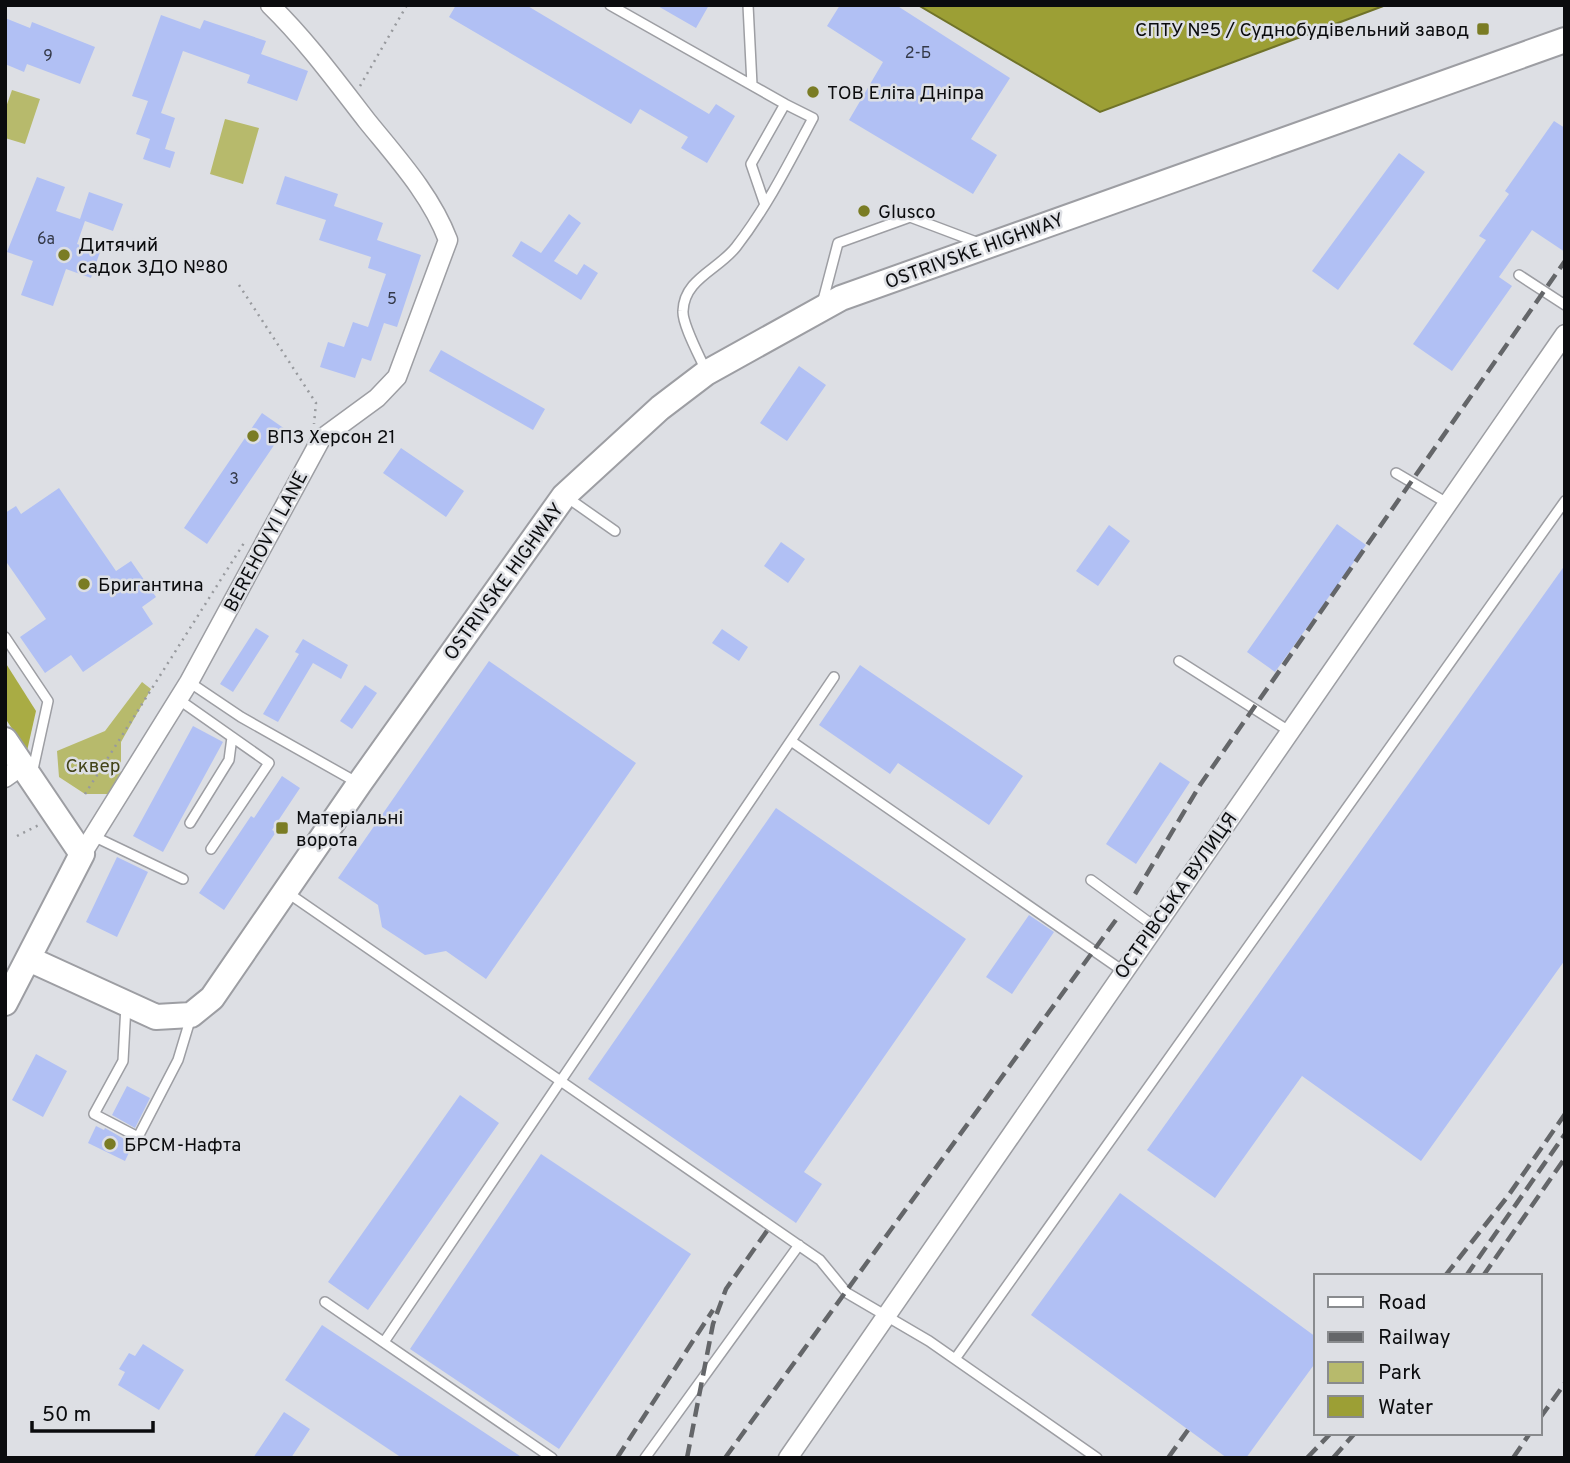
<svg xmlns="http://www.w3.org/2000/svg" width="1570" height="1463" font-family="Overpass,sans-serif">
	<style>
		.green { fill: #b7ba6c }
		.forest { fill: #a9ac44 }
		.water { fill: #9c9f35; stroke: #707329; stroke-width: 2 }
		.building { fill: #b1c0f4 }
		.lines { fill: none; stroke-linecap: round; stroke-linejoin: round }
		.lane-casing { stroke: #9d9ea3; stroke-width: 12 }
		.street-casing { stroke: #9d9ea3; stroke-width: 21 }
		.secondary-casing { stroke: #9d9ea3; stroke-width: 28 }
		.path { stroke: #989a9e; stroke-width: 2.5; stroke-dasharray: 2 5; stroke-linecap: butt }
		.lane { stroke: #fff; stroke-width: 9 }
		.street { stroke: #fff; stroke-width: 18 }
		.secondary { stroke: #fff; stroke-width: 24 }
		.rail { stroke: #646669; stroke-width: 4.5; stroke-dasharray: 14 7; stroke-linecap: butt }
		.poi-dot { fill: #7a7c24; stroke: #dddfe4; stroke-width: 2.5 }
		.labels { text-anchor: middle; stroke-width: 5; stroke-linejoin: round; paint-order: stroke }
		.number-label { font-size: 16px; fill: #343948 }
		.poi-label { font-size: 19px; fill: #0b0c0e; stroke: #dddfe4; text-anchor: start }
		.street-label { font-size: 19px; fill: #0b0c0e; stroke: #dddfe4 }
		.park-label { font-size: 19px; fill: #434419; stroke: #dddfe4 }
	</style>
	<rect width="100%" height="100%" fill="#dddfe4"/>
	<path class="green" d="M12,90l28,9 -15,45 -20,-6v-28z
		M225,119l34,9 -16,56 -33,-10z
		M142,682l9,7 -30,53v38l-12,14h-24l-26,-17 -2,-26 48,-20z"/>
	<path class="forest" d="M5,662l31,49 -9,40 -22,-33z"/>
	<path class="water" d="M918,5h468l-286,107z"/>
	<path class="building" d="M456,5h70l183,109 7,-10 19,12 -28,47 -26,-15 7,-11 -48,-28 -9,15 -182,-107z
		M656,5h53l-13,23z
		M840,5h56l114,73 -39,61 26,16 -24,39 -124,-74 34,-58 -56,-36z
		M161,15l39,14 4,-9 62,21 -5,13 47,17 -11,30 -50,-18 3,-8 -67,-24 -22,62 14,5 -10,31 10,3 -5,16 -27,-9 7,-20 -14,-5 12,-33 -16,-5z
		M5,18l25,10 2,-6 63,25 -15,37 -53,-20 -3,8 -19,-8z
		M1554,121l11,7v124l-33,-22 -33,47 13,9 -60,85 -39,-27 73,-104 -7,-4 30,-42 -4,-3z
		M1399,153l26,19 -87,118 -26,-19z
		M285,176l53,18 -4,12 49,17 -6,17 44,15 -24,72 -13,-4 -13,38 -9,-3 -7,20 -35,-11 8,-25 16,5 9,-25 15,5 18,-53 -18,-6 3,-11 -52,-17 7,-20 -50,-16z
		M37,177l28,10 -9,24 24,8 9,-27 34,12 -10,27 -28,-10 -8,23 23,8 -9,26 -25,-9 -13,37 -32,-11 12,-34 -26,-9z
		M569,214l12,9 -27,38 23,14 7,-11 14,9 -17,27 -69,-44 9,-15 20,12z
		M441,350l104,59 -12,21 -104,-59z
		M799,366l27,19 -39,56 -27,-18z
		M262,413l23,16 -78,115 -23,-16z
		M401,448l63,43 -18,26 -63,-44z
		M59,488l57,83 15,-10 25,36 -14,10 11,17 -70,48 -12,-17 -26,18 -25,-36 26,-18 -41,-59v-47l11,-7 5,8z
		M1337,524l29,21 -91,127 -28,-20z
		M1109,525l21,16 -32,45 -22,-15z
		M781,542l24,17 -17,24 -24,-17z
		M1565,565v395l-144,201 -119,-85 -87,122 -68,-48z
		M256,628l13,8 -36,56 -13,-8z
		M722,629l26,18 -9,14 -27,-18z
		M303,639l45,26 -7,14 -28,-16 -35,59 -15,-8 36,-60 -4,-2z
		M489,661l147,102 -150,216 -40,-28 -21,4 -43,-28 -4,-22 -40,-27z
		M860,665l163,111 -34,49 -91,-62 -8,11 -71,-49z
		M365,685l12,8 -25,36 -12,-8z
		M193,726l30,16 -60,110 -30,-16z
		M1160,762l30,20 -54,82 -30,-20z
		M282,776l18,12 -28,42 4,2 -52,78 -25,-17 52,-77 3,2z
		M776,808l190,131 -162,233 18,12 -26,39 -208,-144z
		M117,857l31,15 -31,65 -31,-15z
		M1029,915l25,17 -42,62 -26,-17z
		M36,1054l31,17 -24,46 -31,-17z
		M127,1086l23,12 -15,30 -23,-13z
		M460,1095l39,28 -131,187 -40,-28z
		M96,1126l8,4 1,-2 28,16 -8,17 -37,-18z
		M541,1154l150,100 -132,195 -149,-100z
		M1120,1193l196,144v25l-70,96h-19l-196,-143z
		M322,1325l201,133h-121l-117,-78z
		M143,1344l41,26 -25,40 -41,-25 7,-13 -6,-3 10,-16 6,3z
		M284,1412l26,17 -19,29h-38z"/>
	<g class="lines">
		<g class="lane-casing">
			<path id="lane" d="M610,5l175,99 -34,60 13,38
				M748,5l4,80
				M1519,275l46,30
				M822,304l16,-61 72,-26 69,26
				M706,371c-6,-14 -24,-47 -23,-60 1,-32 35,-41 53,-64 31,-40 53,-84 77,-129l-28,-14
				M1396,473l51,30
				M565,496l50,35
				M5,637l43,64 -16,73
				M1179,661l110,70
				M189,682l52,35 117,66
				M178,699l91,64 -58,86
				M791,741l332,230
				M190,823l39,-63 3,-23
				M93,836l90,43
				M1091,880l63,46
				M288,893l532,367 27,33 82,48 168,117
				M126,1005l-3,56 -29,53 44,23 40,-77 13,-43
				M325,1302l227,156
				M384,1342l450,-665
				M955,1359l610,-858
				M645,1458l154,-213"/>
		</g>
		<g class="street-casing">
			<path id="street" d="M5,778l17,-12
				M82,854l107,-172 132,-243 56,-41 20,-21 51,-137c-17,-45 -51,-82 -81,-119 -31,-40 -61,-81 -97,-116
				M788,1458l777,-1124"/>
		</g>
		<g class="secondary-casing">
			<path id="secondary" d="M5,740l77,114 -77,149
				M29,959l127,58 35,-2 21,-17 147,-214 205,-288 96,-88 46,-35 135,-75 724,-258"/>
		</g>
		<path class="path" d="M360,86l47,-81
			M239,285l77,118 -2,21
			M85,794l159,-251
			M17,836l22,-11"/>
		<use href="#lane" class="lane"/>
		<use href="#street" class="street"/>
		<use href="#secondary" class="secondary"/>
		<path class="rail" d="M1135,894l65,-109 365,-524
			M1445,1276l63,-80 57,-82
			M1466,1276l99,-142
			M1483,1276l82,-118
			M1540,1418l25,-35
			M617,1458l96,-148
			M687,1458l26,-134 13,-35 43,-61
			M725,1458l393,-541
			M1168,1458l20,-28
			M1307,1458l24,-25
			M1333,1458l22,-25
			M1513,1458l17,-25"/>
	</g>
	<g class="poi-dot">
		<rect x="1476" y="22" width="14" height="14" rx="3.5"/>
		<circle cx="813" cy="92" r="7"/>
		<circle cx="864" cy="211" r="7"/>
		<circle cx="64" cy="255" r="7"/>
		<circle cx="253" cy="436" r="7"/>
		<circle cx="84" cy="584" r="7"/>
		<rect x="275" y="821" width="14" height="14" rx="3.5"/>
		<circle cx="110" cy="1144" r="7"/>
	</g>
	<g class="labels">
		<g class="number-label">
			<text x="918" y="58">2-Б</text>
			<text x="48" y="61">9</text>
			<text x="46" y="244">6а</text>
			<text x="392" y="304">5</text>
			<text x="234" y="484">3</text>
		</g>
		<g class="poi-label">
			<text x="1469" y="36" text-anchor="end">СПТУ №5 / Суднобудівельний завод</text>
			<text x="827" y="99">ТОВ Еліта Дніпра</text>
			<text x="878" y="218">Glusco</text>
			<text x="78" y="251">Дитячий<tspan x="78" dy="22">садок ЗДО №80</tspan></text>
			<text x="267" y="443">ВПЗ Херсон 21</text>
			<text x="98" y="591">Бригантина</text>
			<text x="296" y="824">Матеріальні<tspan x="296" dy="22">ворота</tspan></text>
			<text x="124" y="1151">БРСМ-Нафта</text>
		</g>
		<g class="street-label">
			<text transform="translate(974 250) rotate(-20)" y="7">OSTRIVSKE HIGHWAY</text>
			<text transform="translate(265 541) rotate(-62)" y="7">BEREHOVYI LANE</text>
			<text transform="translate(503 581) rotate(-54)" y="7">OSTRIVSKE HIGHWAY</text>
			<text transform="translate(1175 895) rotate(-55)" y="7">ОСТРІВСЬКА ВУЛИЦЯ</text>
		</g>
		<g class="park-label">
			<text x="93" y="772">Сквер</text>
		</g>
	</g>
	<rect width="1570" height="1463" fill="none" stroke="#0b0c0e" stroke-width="14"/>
	<rect x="1314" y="1274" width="228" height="161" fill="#dddfe4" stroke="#898b8e" stroke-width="2"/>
	<rect x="1328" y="1297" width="35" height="10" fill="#ffffff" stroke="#898b8e" stroke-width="2"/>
	<text x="1378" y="1309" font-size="21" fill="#0b0c0e">Road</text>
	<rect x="1328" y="1332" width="35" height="10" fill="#646669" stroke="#898b8e" stroke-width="2"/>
	<text x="1378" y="1344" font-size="21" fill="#0b0c0e">Railway</text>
	<rect x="1328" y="1362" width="35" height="21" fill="#b7ba6c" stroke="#898b8e" stroke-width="2"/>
	<text x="1378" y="1379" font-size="21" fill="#0b0c0e">Park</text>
	<rect x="1328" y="1396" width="35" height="21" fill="#9c9f35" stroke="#898b8e" stroke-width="2"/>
	<text x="1378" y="1414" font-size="21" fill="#0b0c0e">Water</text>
	<path d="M32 1421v10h121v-10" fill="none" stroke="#0b0c0e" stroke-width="3.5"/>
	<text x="42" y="1421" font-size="21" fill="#0b0c0e" stroke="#dddfe4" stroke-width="5" paint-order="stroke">50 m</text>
</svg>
